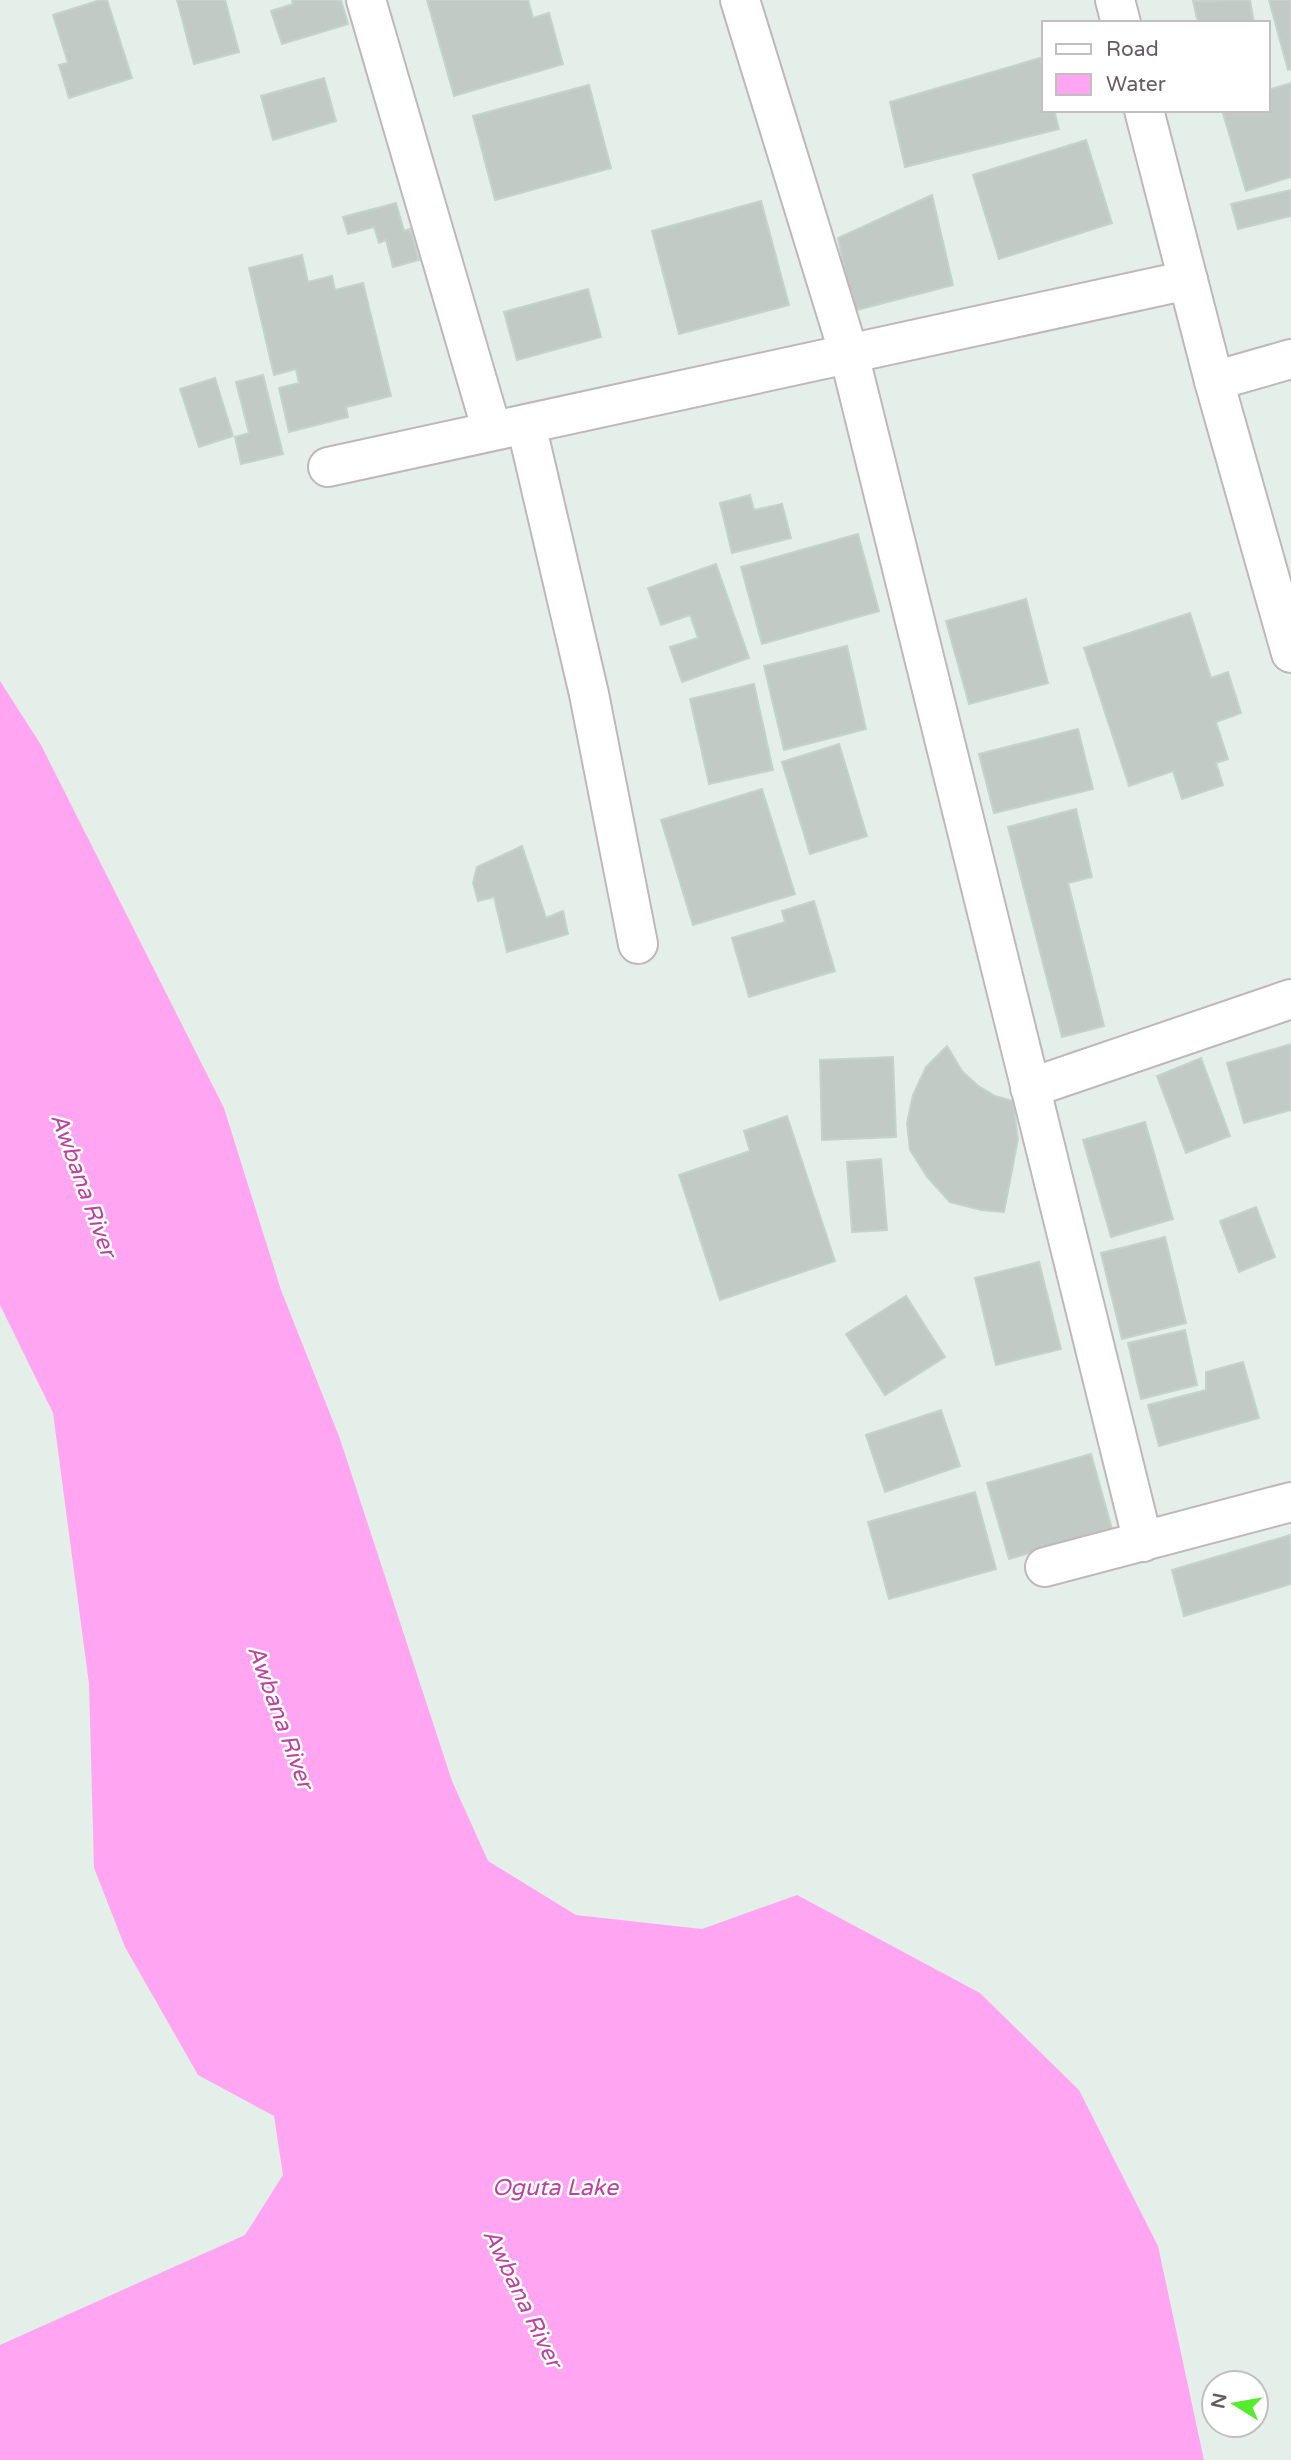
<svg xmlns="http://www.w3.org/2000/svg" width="1291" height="2460" font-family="'Varela Round',sans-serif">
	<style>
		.water { fill: #ffa5f1 }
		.building { fill: #c1cac5; stroke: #c3d4ca; stroke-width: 2 }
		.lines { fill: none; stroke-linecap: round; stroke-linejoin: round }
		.minor-casing { stroke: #bfb7bc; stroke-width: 42 }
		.tertiary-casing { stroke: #bfb7bc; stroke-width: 42 }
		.minor { stroke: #fff; stroke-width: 38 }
		.tertiary { stroke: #fff; stroke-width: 38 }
		.labels { text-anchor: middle; stroke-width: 5; stroke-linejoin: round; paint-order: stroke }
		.water-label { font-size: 23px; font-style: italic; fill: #bd41a0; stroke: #fff }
	</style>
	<rect width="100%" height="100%" fill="#e5efea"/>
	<path class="water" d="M0,681l41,64 183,363 57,182 59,149 112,342 36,80 88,54 126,14 95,-34 183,98 99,97 79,156 46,214h-1204v-115l245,-110 38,-60 -9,-59 -76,-41 -73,-128 -31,-79 -5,-184 -36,-271 -53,-108z"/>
	<path class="building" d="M100,0h7l25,78 -63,20 -10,-33 9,-2 -15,-48z
		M177,0h48l14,52 -45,12z
		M292,0h49l7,24 -66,20 -11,-33 22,-7z
		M427,0h101l5,18 16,-5 14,51 -109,32z
		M1250,0l4,23h-56l-5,-22z
		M1269,0h22v69l-3,1z
		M1040,58l4,15v37h10l5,19 -154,38 -15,-65z
		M324,78l12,43 -63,19 -12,-44z
		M1291,83v94l-45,14 -24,-81h46v-20z
		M589,85l22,83 -116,32 -22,-84z
		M1086,140l26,83 -113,36 -26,-84z
		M1291,190v26l-53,13 -7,-25z
		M932,195l21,90 -100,26 -15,-73z
		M761,201l28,104 -110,29 -27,-103z
		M396,203l8,28 6,-2 9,31 -26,7 -7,-27 -7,3 -5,-16 -26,7 -5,-17z
		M302,255l6,27 24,-6 3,14 28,-7 28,113 -45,11 2,10 -59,15 -10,-44 20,-5 -3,-14 -22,6 -25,-107z
		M588,289l13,48 -84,23 -13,-48z
		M263,375l20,79 -42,10 -6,-27 14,-4 -13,-51z
		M215,378l18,58 -34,11 -19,-58z
		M750,495l4,15 28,-6 9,34 -59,15 -12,-50z
		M858,534l21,77 -117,33 -21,-77z
		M716,564l33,94 -67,24 -12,-35 28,-9 -8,-23 -29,10 -13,-37z
		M1026,599l22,84 -79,21 -23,-83z
		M1190,613l21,65 17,-6 13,41 -25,9 12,37 -12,4 7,22 -41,14 -9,-28 -44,15 -45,-138z
		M847,646l19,83 -82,21 -20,-84z
		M754,684l19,86 -64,14 -19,-85z
		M1078,729l15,60 -99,24 -15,-59z
		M839,744l28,92 -57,18 -28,-92z
		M762,789l33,105 -102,31 -32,-105z
		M1076,809l16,68 -24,6 36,143 -42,11 -54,-210z
		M522,846l24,72 17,-7 5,23 -61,18 -13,-55 -16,4 -5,-18 4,-16z
		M814,901l21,70 -86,26 -17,-59 53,-16 -3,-11z
		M1291,1044v66l-47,13 -17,-60z
		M947,1046l15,25 15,14 18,11 18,5 5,38 -14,73 -23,-2 -31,-8 -23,-25 -17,-27 -3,-27 6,-28 13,-28z
		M893,1057l3,80 -74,3 -2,-80z
		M1201,1058l29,78 -44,17 -29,-77z
		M787,1116l48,145 -115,39 -41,-125 71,-24 -6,-20z
		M1145,1122l28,97 -62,18 -28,-97z
		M881,1159l6,71 -35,2 -5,-70z
		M1256,1207l19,50 -36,15 -19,-51z
		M1165,1237l21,86 -64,16 -21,-86z
		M1039,1262l22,87 -65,16 -21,-87z
		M906,1296l39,61 -60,38 -39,-61z
		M1185,1330l12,55 -56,14 -13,-56z
		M1243,1362l16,56 -100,28 -11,-41 58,-15v-18z
		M941,1410l19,56 -75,26 -19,-57z
		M1091,1454l21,75 -103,30 -22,-76z
		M975,1492l21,77 -107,30 -21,-77z
		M1290,1535l1,49 -107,32 -12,-46z"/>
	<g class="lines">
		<g class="minor-casing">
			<path id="minor" d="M366,0l126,431
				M740,0l109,354 294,1188
				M1214,381l77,-22
				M526,424l63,270 49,250
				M328,467l860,-187
				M1030,1088l261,-89
				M1045,1567l246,-65"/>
		</g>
		<g class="tertiary-casing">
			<path id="tertiary" d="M1115,0l6,23
				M1144,110l70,271 77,272"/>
		</g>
		<use href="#minor" class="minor"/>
		<use href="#tertiary" class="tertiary"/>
	</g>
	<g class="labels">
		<g class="water-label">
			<text transform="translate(84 1185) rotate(70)" y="8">Awbana River</text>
			<text transform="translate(281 1717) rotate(70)" y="8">Awbana River</text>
			<text x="555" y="2195">Oguta Lake</text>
			<text transform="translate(523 2298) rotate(64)" y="8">Awbana River</text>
		</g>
	</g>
	<rect x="1042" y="21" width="228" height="91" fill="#ffffff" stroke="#c2bec1" stroke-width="2"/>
	<rect x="1056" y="44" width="35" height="10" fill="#ffffff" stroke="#c2bec1" stroke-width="2"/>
	<text x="1106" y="56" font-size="21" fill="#665d63">Road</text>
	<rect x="1056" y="74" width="35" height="21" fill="#ffa5f1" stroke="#c2bec1" stroke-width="2"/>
	<text x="1106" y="91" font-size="21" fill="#665d63">Water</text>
	<g transform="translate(1235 2404) rotate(281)"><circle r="33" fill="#ffffff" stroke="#c2bec1" stroke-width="2"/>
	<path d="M0-5L12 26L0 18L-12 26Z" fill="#55ec2e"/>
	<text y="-10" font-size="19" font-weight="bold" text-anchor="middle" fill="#665d63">N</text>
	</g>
</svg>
